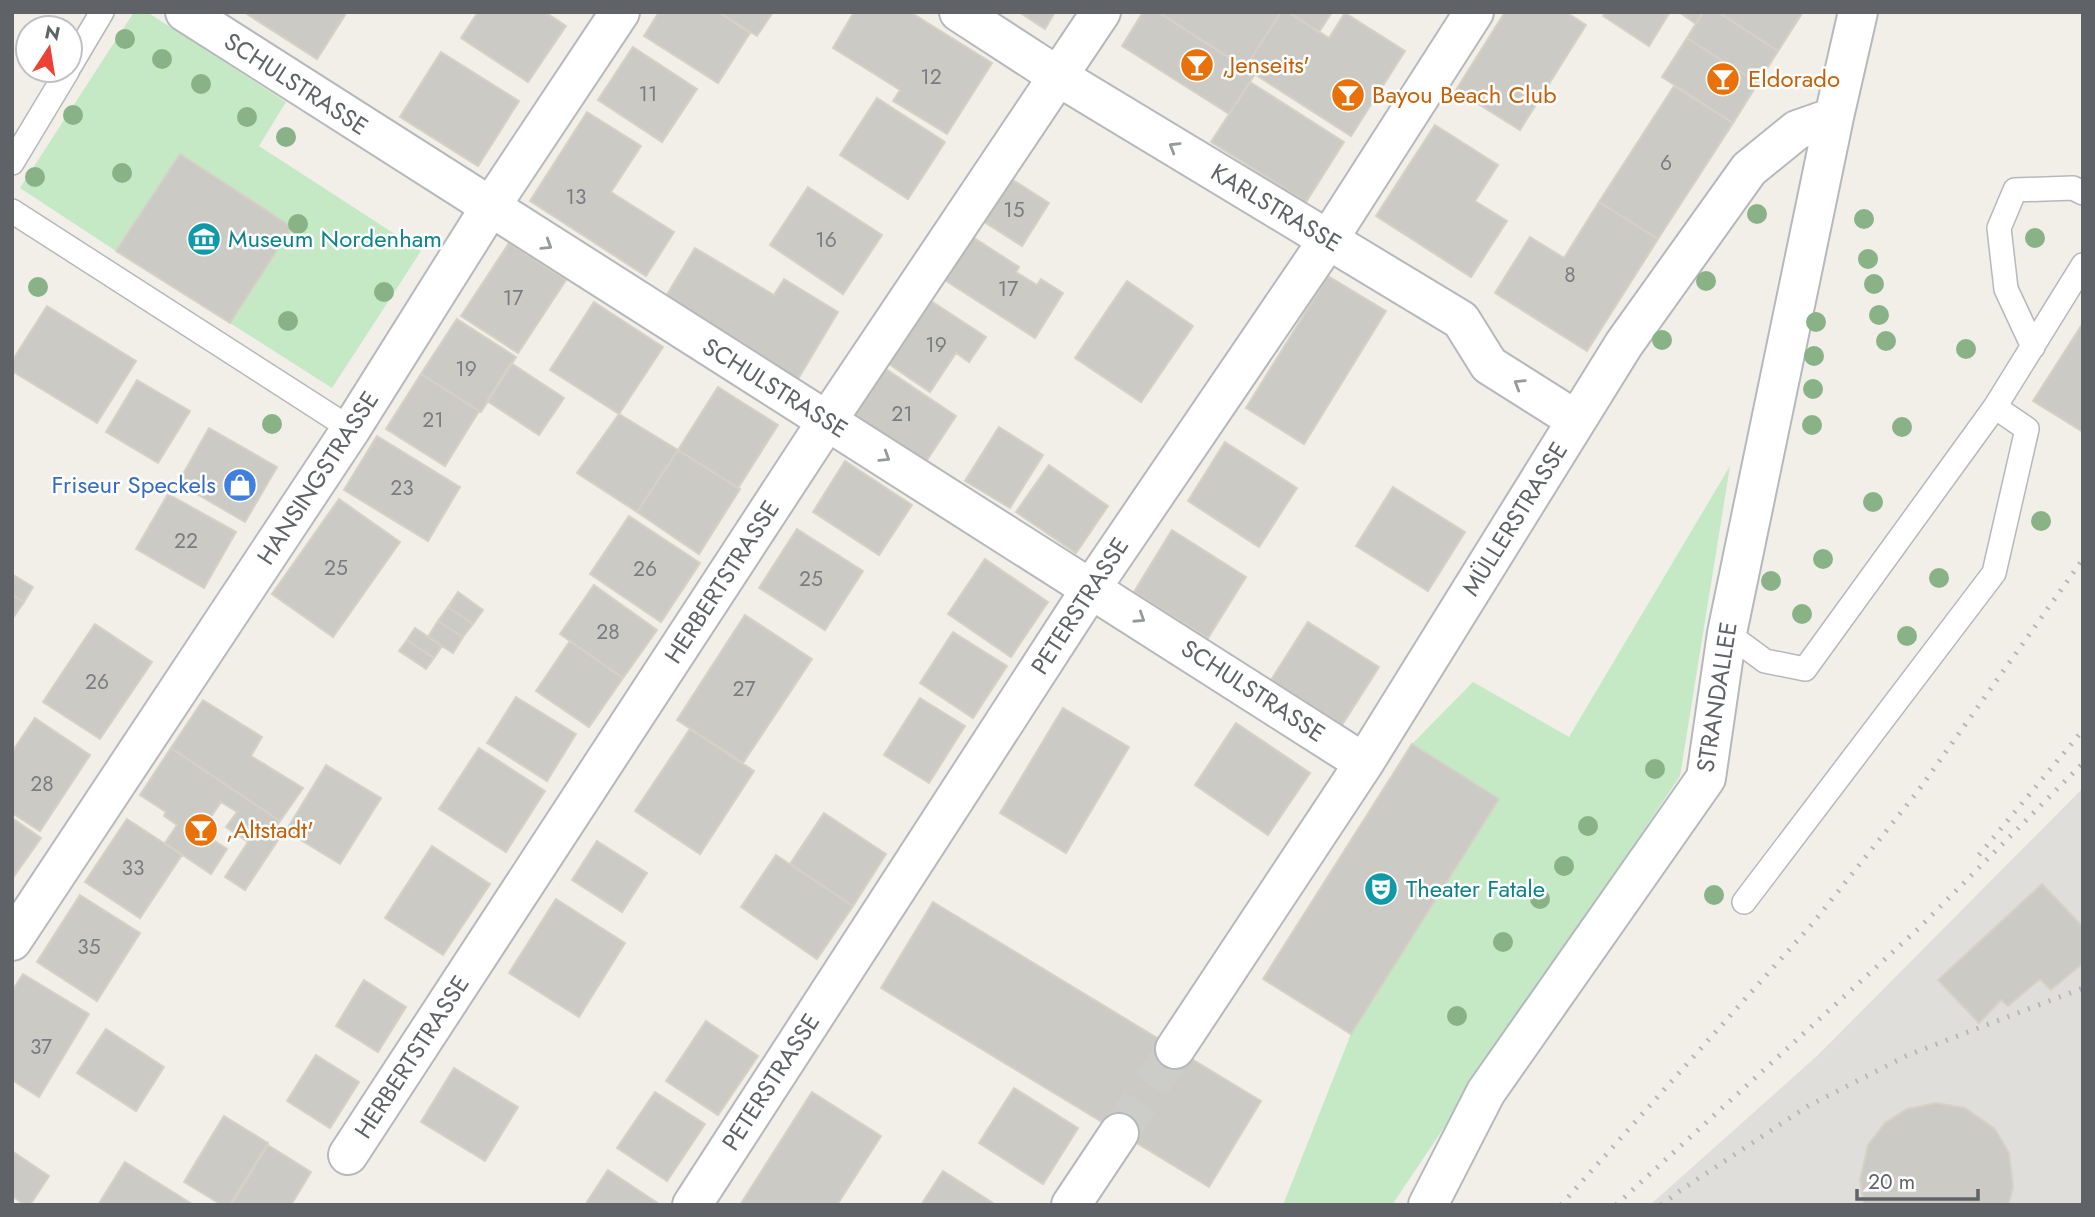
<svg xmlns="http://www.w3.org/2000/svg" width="2095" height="1217" font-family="Jost,sans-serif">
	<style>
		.industrial { fill: #e0deda }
		.green { fill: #c5e8c5 }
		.building { fill: #cccac5; stroke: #d6d1c6; stroke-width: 2 }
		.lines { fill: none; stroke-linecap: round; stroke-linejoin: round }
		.street-tunnel { stroke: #ccccc8; stroke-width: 38; stroke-dasharray: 38 19; stroke-linecap: butt }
		.lane-casing { stroke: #b5b8bc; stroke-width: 26 }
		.street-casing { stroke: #b5b8bc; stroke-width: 42 }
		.secondary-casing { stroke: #b6babf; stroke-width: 42 }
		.lane { stroke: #fff; stroke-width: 23 }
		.street { stroke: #fff; stroke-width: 38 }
		.secondary { stroke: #fff; stroke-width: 38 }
		.rail { stroke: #b6b7b8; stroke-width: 5; stroke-dasharray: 2 9; stroke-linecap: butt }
		.tree { fill: #89b387 }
		.oneway { stroke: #979a9d }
		.labels { text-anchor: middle; stroke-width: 5; stroke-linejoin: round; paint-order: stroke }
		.number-label { font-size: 21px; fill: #7a7d7f }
		.food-label { font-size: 24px; fill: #c56008; stroke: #fff; text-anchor: start }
		.street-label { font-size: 24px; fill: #5f6368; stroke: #fff }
		.culture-label { font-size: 24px; fill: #0d838f; stroke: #fff; text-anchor: start }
		.shop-label { font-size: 24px; fill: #366cbe; stroke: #fff; text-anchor: end }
	</style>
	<rect width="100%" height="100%" fill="#f1efe8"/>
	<path class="industrial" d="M2083,788v417h-433l168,-150z"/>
	<path class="green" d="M134,12h13l139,90 -27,44 162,105 -89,137 -102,-65 62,-96 -112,-73 -64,97 -96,-63z
		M1730,466l-50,310 -288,429h-109l68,-171 148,-235 -87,-55 61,-62 96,55z"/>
	<path class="building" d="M244,12h103l-30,47z
		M478,12h67l21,14 -38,56 -67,-44z
		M659,12h59l32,21 -32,50 -74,-47z
		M725,12h48l-16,24 -34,-21z
		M854,12h56l82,51 -45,71 -54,-33 7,-11 -67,-42z
		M1019,12h36l-10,17z
		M1143,12h15l97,62 -26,40 -107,-68z
		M1158,12h123l-36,56z
		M1281,12h7l41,26 16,-25 60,38 -54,85 -106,-68z
		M1288,12h44l-13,20z
		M1505,12h61l20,13 -66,105 -64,-40z
		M1605,12h65l-21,34 -46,-30z
		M1679,12h24l-7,12z
		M1703,12h15l60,39 -20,32 -71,-45z
		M1718,12h85l-25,39z
		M1687,38l71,45 -25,40 -71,-46z
		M633,47l64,42 -35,53 -64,-42z
		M441,52l78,49 -41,65 -78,-49z
		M1250,82l94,60 -38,60 -95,-60z
		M1674,86l59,37 -75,116 -59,-37z
		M877,98l68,44 -37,57 -68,-44z
		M587,112l54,34 -30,46 63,40 -28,44 -116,-75z
		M1435,125l63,40 -23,36 32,20 -36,56 -95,-61z
		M180,154l112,73 -62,96 -114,-72z
		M1005,175l44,28 -27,43 -44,-28z
		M808,187l74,48 -39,59 -73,-49z
		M1599,202l59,37 -71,112 -92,-58 35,-56 34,21z
		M968,234l51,33 -3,5 21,13 4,-6 22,14 -28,45 -95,-61z
		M509,243l57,37 -48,73 -57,-37z
		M695,248l79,47 10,-16 54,33 -46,77 -133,-81z
		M1328,276l58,35 -82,133 -58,-36z
		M1127,281l66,45 -52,76 -66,-44z
		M925,297l61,40 -17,25 -13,-9 -26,39 -47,-32z
		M594,302l69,45 -44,67 -69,-44z
		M47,306l89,55 -39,62 -85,-52v-10z
		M457,319l59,38 -35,55 -60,-38z
		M2083,323v109l-50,-31z
		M511,363l53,35 -25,37 -52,-34z
		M880,365l76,51 -31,47 -77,-52z
		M421,374l58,37 -34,55 -59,-37z
		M137,380l53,31 -32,52 -52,-31z
		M718,387l60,38 -40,63 -60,-38z
		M619,414l59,36 -41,62 -60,-39z
		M999,427l44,28 -33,53 -45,-27z
		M209,428l68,39 -32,55 -67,-39z
		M377,436l83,51 -32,54 -84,-51z
		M1225,442l72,46 -38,59 -71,-46z
		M678,450l62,39 -41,65 -62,-42z
		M845,461l67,44 -33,50 -66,-43z
		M1049,465l59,41 -32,47 -60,-41z
		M1393,487l72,45 -37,59 -72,-45z
		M168,494l68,38 -32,56 -68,-39z
		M339,499l61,43 -67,95 -61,-43z
		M629,516l71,47 -39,59 -71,-48z
		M797,529l66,42 -38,59 -66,-42z
		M1172,530l74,47 -38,61 -74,-46z
		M985,559l63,43 -37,55 -63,-43z
		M12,574l21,13 -9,15 -12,-7z
		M594,585l63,45 -34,48 -63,-44z
		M458,592l25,18 -10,14 -25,-17z
		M12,595l12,7 -11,16 -1,-1z
		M448,607l25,17 -10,13 -25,-16z
		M745,615l67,44 -69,104 -66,-43z
		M438,621l25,16 -10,16 -25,-16z
		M1308,622l71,45 -37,58 -71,-45z
		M95,624l57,38 -52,77 -57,-37z
		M415,628l27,18 -8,12 -27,-18z
		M953,632l54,34 -34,52 -53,-35z
		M407,640l27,18 -8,11 -27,-18z
		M570,641l53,37 -34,49 -53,-36z
		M516,697l60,37 -29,47 -60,-38z
		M920,698l45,28 -36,57 -45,-28z
		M203,700l59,37 -11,19 52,32 -23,33 -109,-73z
		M1063,708l66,39 -63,106 -66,-40z
		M35,718l55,37 -50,76 -28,-18v-61z
		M1236,723l74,50 -42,62 -73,-50z
		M690,729l64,42 -54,83 -65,-43z
		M1412,744l87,55 -148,235 -88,-55z
		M171,748l109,73 -8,11 8,5 -35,53 -20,-13 23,-35 -22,-15 11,-15 -16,-10 -20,30 26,17 -16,25 -46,-31 12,-18 -13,-9 2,-4 -26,-17z
		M479,748l66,43 -39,61 -67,-43z
		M326,765l55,33 -41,66 -54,-33z
		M824,813l62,41 -33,52 -63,-42z
		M12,818l29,20 -29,41z
		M127,819l55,36 -42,63 -55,-36z
		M597,841l50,32 -25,39 -50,-32z
		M432,846l58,38 -47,71 -58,-37z
		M776,855l77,51 -36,53 -76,-52z
		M2042,884l41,43v36l-32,27 -11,-11 -32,27 -7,-6 -22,23 -41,-43z
		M80,895l60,38 -43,68 -60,-39z
		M556,899l69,44 -46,74 -70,-44z
		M933,902l328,199 -52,86 -328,-199z
		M23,974l66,40 -50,83 -27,-17v-89z
		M364,980l42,27 -28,45 -42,-26z
		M706,1021l52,35 -40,59 -52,-34z
		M106,1029l58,38 -28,44 -59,-38z
		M316,1055l43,27 -29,46 -43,-27z
		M454,1068l64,39 -33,54 -64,-39z
		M1014,1088l64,40 -35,56 -64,-41z
		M655,1092l50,32 -38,57 -50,-33z
		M812,1092l69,44 -44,69h-97z
		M1936,1103l29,5 30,21 14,24 4,34 -5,18h-144l-4,-25 8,-35 17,-22 22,-14z
		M224,1116l44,27 -38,62h-8l-38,-23z
		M268,1145l43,27 -20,33h-60z
		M12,1151l37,25 -19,29h-5l-13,-9z
		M125,1162l67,42v1h-94z
		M608,1170l51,34v1h-74z
		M943,1171l53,34h-75z"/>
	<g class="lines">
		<path class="street-tunnel" d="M1119,1133l56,-84"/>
		<g class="lane-casing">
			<path id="lane" d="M70,66l32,-54
				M12,163l56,-93
				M12,211l339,218
				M2033,347l-27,-58 -7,-61 16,-38 58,-2 10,5
				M1727,633l38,28 40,8 190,-262 88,-142
				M1744,902l250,-329 33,-144 -32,-22"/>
		</g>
		<g class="street-casing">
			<path id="street" d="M185,12c391,253 788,498 1179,751
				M959,12l100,65 402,243 28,45 87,55
				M1175,1049l189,-286 260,-419 125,-175 48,-39 37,-13
				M348,1155l479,-734 274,-409
				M692,1205l400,-618 236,-347 146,-228
				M1071,1205l48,-72
				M1428,1205l58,-113 220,-314 21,-145 107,-516 24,-105"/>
		</g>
		<g class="secondary-casing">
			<path id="secondary" d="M12,941l339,-512 138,-220 131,-197"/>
		</g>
		<use href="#lane" class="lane"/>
		<use href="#street" class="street"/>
		<use href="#secondary" class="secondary"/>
		<path class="rail" d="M1979,855l104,-125
			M1561,1205l252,-282 105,-132 165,-232
			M1616,1205l303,-277 164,-165
			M1661,1205l20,-15 127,-84 100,-51 175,-67"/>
	</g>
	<g class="tree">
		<circle cx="125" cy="39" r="10"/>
		<circle cx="162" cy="59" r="10"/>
		<circle cx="201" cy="84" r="10"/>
		<circle cx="73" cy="115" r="10"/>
		<circle cx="247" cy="117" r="10"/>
		<circle cx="286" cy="137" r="10"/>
		<circle cx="122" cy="173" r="10"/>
		<circle cx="35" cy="177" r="10"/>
		<circle cx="1757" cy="214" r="10"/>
		<circle cx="1864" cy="219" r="10"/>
		<circle cx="298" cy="224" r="10"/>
		<circle cx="2035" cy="238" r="10"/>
		<circle cx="1868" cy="259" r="10"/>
		<circle cx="1706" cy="281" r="10"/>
		<circle cx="1874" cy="284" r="10"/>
		<circle cx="38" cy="287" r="10"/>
		<circle cx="384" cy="292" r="10"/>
		<circle cx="1879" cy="315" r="10"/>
		<circle cx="288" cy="321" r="10"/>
		<circle cx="1816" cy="322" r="10"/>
		<circle cx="1662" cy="340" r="10"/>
		<circle cx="1886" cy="341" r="10"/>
		<circle cx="1966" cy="349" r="10"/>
		<circle cx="1814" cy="356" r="10"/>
		<circle cx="1813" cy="389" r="10"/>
		<circle cx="272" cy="424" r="10"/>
		<circle cx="1812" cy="425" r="10"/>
		<circle cx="1902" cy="427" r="10"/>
		<circle cx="1873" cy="502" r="10"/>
		<circle cx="2041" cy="521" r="10"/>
		<circle cx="1823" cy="559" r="10"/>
		<circle cx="1939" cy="578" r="10"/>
		<circle cx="1771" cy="581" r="10"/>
		<circle cx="1802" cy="614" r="10"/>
		<circle cx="1907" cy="636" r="10"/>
		<circle cx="1655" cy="769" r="10"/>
		<circle cx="1588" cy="826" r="10"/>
		<circle cx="1564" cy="866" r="10"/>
		<circle cx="1714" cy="895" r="10"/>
		<circle cx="1540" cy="899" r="10"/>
		<circle cx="1503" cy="942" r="10"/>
		<circle cx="1457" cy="1016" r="10"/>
	</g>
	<defs><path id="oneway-chevron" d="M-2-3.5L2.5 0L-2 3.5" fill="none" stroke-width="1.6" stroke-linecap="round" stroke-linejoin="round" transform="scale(1.75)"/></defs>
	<g class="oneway">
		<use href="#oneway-chevron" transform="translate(1174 147) rotate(-149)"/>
		<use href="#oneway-chevron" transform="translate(547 245) rotate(32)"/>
		<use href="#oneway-chevron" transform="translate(1519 384) rotate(-148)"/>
		<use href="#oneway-chevron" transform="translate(885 457) rotate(32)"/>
		<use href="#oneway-chevron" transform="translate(1140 618) rotate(33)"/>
	</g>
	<defs>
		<g id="bar-disc" transform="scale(1.75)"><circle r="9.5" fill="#e8710a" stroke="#fff"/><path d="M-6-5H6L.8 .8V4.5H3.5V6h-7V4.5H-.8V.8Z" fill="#fff"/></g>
		<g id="museum-disc" transform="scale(1.75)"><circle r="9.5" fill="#0f9aa8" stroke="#fff"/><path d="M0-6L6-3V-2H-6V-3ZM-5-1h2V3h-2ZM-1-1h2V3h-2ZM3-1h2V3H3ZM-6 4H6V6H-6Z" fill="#fff"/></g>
		<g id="shop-disc" transform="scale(1.75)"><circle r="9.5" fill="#3f7fe0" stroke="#fff"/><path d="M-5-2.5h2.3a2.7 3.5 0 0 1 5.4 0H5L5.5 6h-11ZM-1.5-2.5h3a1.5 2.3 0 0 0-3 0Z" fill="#fff"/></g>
		<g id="theatre-disc" transform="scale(1.75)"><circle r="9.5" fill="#0f9aa8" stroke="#fff"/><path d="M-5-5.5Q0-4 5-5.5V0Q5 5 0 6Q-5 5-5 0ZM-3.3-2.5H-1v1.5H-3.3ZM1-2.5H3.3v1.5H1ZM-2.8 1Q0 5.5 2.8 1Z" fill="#fff"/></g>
	</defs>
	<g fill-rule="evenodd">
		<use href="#bar-disc" x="1197" y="65"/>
		<use href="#bar-disc" x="1723" y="79"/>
		<use href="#bar-disc" x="1348" y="95"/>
		<use href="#museum-disc" x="204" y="239"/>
		<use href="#shop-disc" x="240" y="485"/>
		<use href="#bar-disc" x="201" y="830"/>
		<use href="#theatre-disc" x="1381" y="889"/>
	</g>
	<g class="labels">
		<g class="number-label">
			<text x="931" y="84">12</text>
			<text x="648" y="101">11</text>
			<text x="1666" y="170">6</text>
			<text x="576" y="204">13</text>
			<text x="1014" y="217">15</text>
			<text x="826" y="247">16</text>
			<text x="1570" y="282">8</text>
			<text x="1008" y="296">17</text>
			<text x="513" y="305">17</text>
			<text x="936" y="352">19</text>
			<text x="466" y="376">19</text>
			<text x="902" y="421">21</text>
			<text x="433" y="427">21</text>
			<text x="402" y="495">23</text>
			<text x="186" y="548">22</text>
			<text x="336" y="575">25</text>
			<text x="645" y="576">26</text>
			<text x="811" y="586">25</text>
			<text x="608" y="639">28</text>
			<text x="97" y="689">26</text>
			<text x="744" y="696">27</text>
			<text x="42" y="791">28</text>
			<text x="133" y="875">33</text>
			<text x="89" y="954">35</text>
			<text x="41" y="1054">37</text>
		</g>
		<g class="food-label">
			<text x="1222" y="73">,Jenseits'</text>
			<text x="1748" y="87">Eldorado</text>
			<text x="1372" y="103">Bayou Beach Club</text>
			<text x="226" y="838">,Altstadt'</text>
		</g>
		<g class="street-label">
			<text transform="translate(296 84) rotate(33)" y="8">SCHULSTRASSE</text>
			<text transform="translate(1276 208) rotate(31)" y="8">KARLSTRASSE</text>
			<text transform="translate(775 388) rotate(32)" y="8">SCHULSTRASSE</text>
			<text transform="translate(318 478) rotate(-57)" y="8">HANSINGSTRASSE</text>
			<text transform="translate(1515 519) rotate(-58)" y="8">MÜLLERSTRASSE</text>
			<text transform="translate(722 582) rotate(-57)" y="8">HERBERTSTRASSE</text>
			<text transform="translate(1080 606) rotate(-57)" y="8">PETERSTRASSE</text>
			<text transform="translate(1253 691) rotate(33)" y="8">SCHULSTRASSE</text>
			<text transform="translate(1717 697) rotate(-81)" y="8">STRANDALLEE</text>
			<text transform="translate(412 1057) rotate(-57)" y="8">HERBERTSTRASSE</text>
			<text transform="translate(771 1082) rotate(-57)" y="8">PETERSTRASSE</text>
		</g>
		<g class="culture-label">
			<text x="228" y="247">Museum Nordenham</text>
			<text x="1406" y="897">Theater Fatale</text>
		</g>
		<g class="shop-label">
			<text x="216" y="493">Friseur Speckels</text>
		</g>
	</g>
	<rect width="2095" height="1217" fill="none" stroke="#5f6368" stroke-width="28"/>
	<g transform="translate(49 49) rotate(12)"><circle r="33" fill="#ffffff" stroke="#bfc1c3" stroke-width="2"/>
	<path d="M0-5L12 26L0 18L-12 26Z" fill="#ea4335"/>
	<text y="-10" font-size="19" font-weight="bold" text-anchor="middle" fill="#5f6368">N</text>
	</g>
	<path d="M1857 1189v10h121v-10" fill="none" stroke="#5f6368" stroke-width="3.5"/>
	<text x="1868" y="1189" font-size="21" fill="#5f6368" stroke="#ffffff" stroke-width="5" paint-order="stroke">20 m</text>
</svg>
